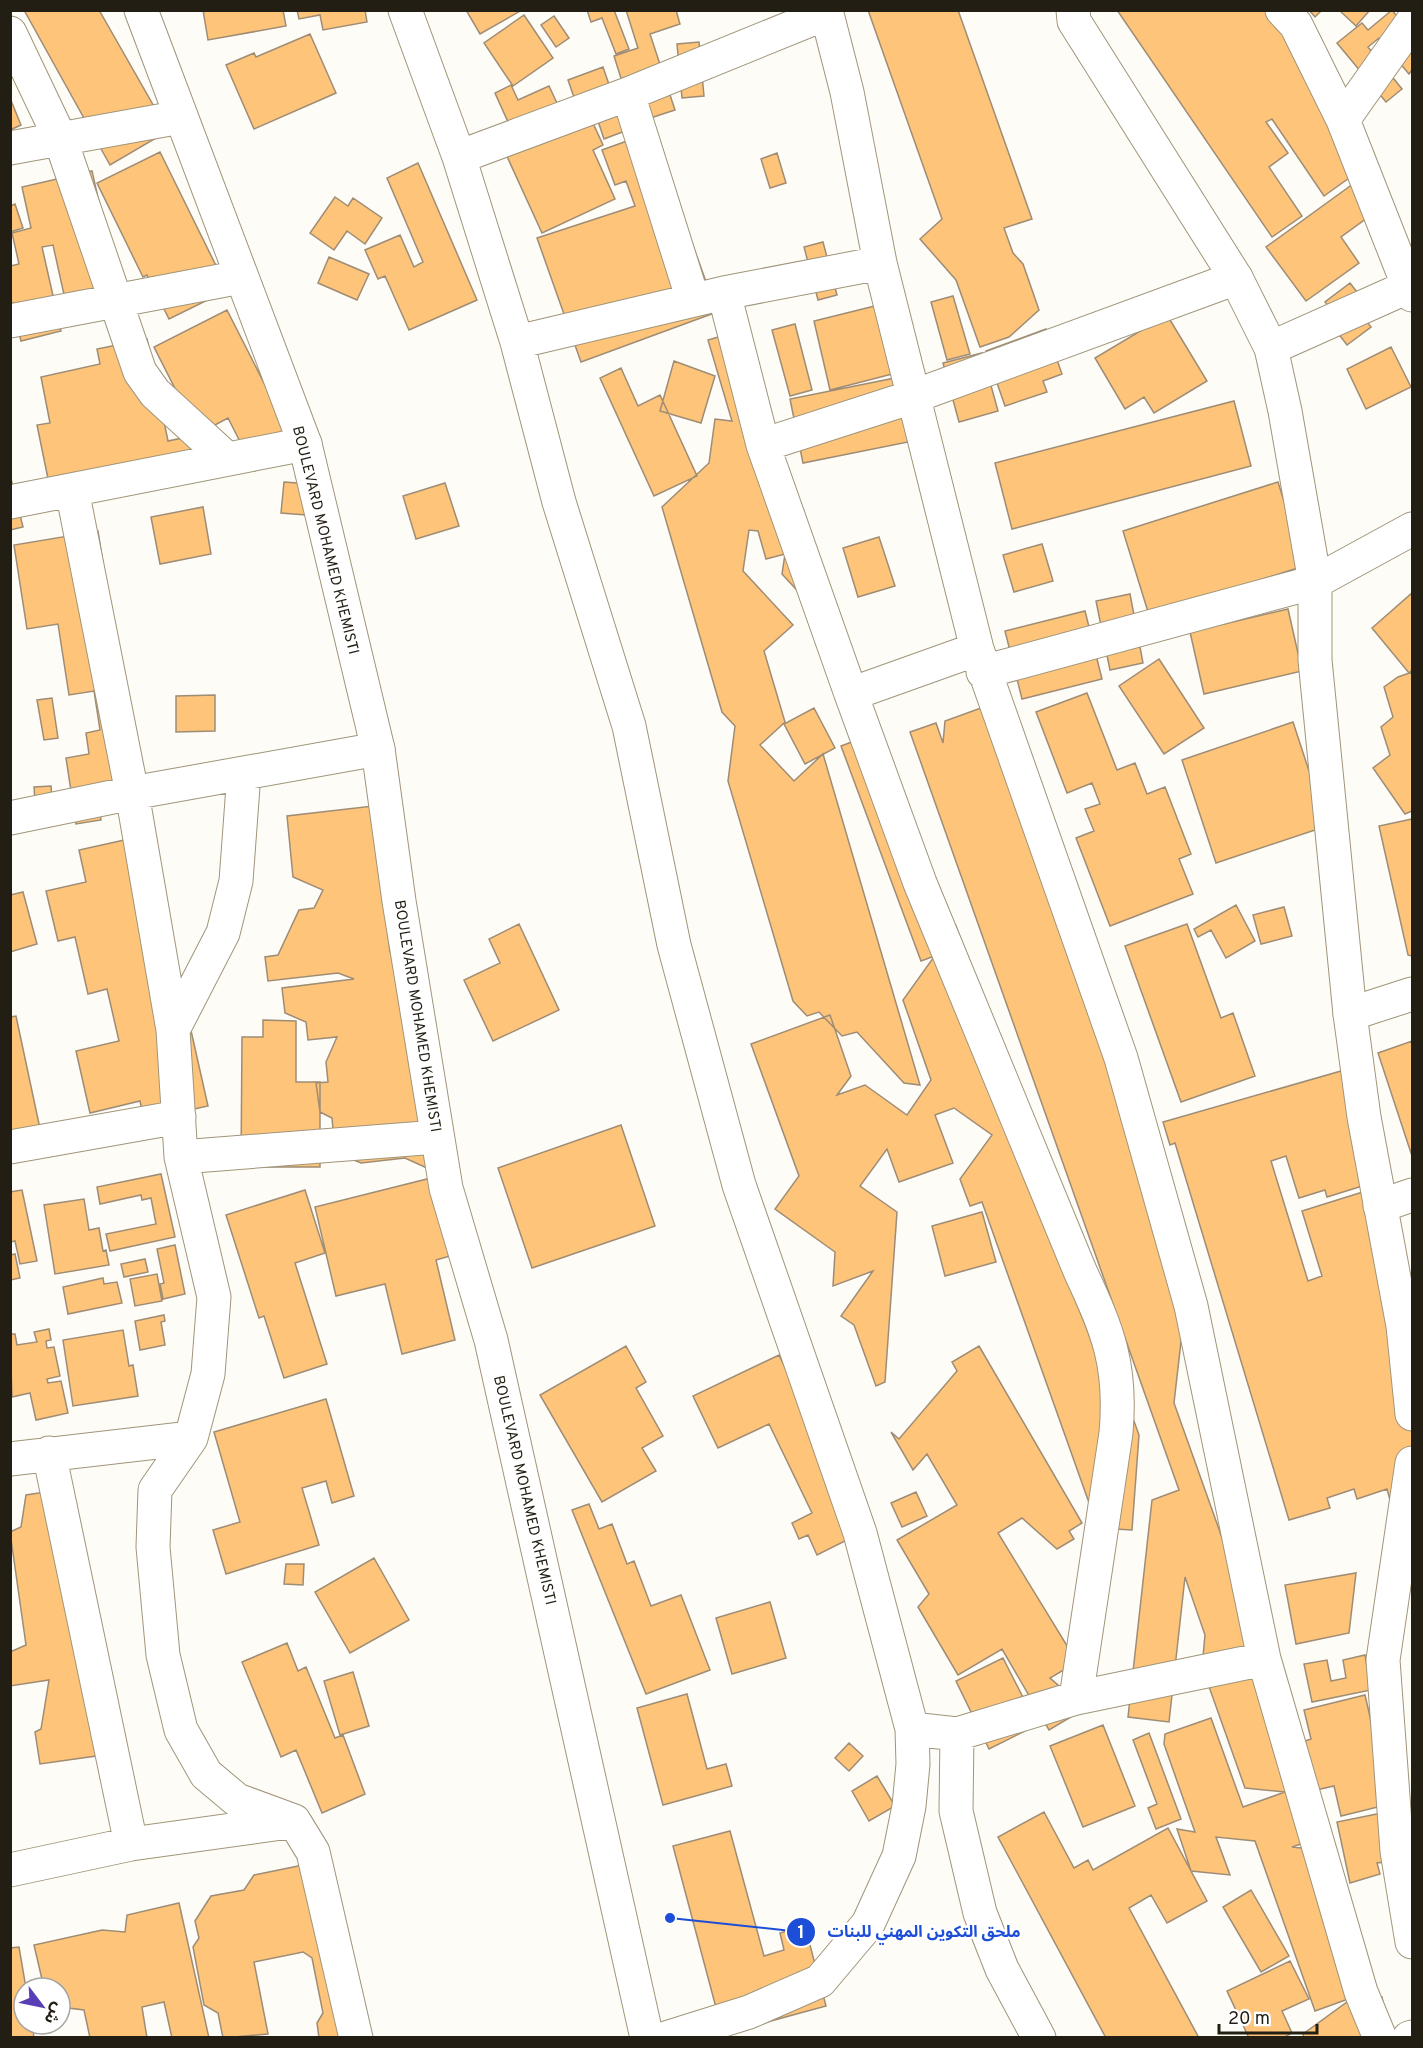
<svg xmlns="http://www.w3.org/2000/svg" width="1423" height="2048" font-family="Overpass,'Noto Sans Arabic',sans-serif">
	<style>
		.building { fill: #fec47a; stroke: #9f8c75; stroke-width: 1.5 }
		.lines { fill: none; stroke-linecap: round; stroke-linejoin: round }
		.street-casing { stroke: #a0957a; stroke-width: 35 }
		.secondary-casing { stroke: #a0957a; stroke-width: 35 }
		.street { stroke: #fff; stroke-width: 33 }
		.secondary { stroke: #fff; stroke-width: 33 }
		.labels { text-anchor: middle; stroke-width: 5; stroke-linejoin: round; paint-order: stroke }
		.street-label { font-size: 15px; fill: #221e13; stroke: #fff }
		.leader { fill: none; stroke: #1d4ed8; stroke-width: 2 }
		.callout-dot { fill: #1d4ed8; stroke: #fff; stroke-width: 2 }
		.mark-label { font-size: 18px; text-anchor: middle; font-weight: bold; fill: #fff }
		.callout-label { font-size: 16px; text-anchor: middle; font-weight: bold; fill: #1d4ed8; stroke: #fff; stroke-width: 5; stroke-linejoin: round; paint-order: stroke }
	</style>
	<rect width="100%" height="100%" fill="#fefcf6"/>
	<path class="building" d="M24,10h75l69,121 -58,34z
		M203,10h80l3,16 -78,14z
		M297,10h68l2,12 -44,8 -3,-15 -21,4z
		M466,10h56l-42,24z
		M587,10h27l15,39 -13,5 -14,-36 -11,4z
		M626,10h50l4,14 -30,10 25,76 -40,13 -21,-67 24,-8z
		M868,10h90l74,209 -28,9 9,25 10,11 16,46 -30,27 -29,10 -24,-67 -36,-41 22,-20z
		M1117,10h150l107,150 -50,36 -52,-77 -6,3 22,31 -19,14 33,49 -30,21z
		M1309,10h13l-7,7z
		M1339,10h31l-14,16z
		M1392,10l20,26v34l-3,4 -30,-36 -11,9 34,42 -16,13 -49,-59 25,-20 6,7z
		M524,15l29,43 -40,28 -29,-43z
		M554,16l15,22 -13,9 -15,-22z
		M310,34l26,59 -82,36 -28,-64 28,-12 2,4z
		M699,42l5,54 -22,2 -5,-54z
		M603,67l22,64 -21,8 -7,-21 -21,-15 -8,-23z
		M511,85l7,15 31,-14 21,45 22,-10 11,24 -10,5 22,49 -73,34 -43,-94 14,-6 -18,-40z
		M10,98l11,27 -11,5z
		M652,132l65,180 -136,50 -44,-124 98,-32 -9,-25 -11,4 -13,-35z
		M160,152l68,138 -59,29 -22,-44 -4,2 -46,-94z
		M777,153l9,30 -16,5 -9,-29z
		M418,163l59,137 -68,30 -24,-54 -7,3 -13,-29 35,-15 14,32 9,-5 -36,-84z
		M92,171l32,143 -53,12 -18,-81 -11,2 19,84 -40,10 -11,-46v-29l9,-2 -7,-31 19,-5 -9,-41z
		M1357,181l21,29 -37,27 18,26 -53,38 -40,-54z
		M335,197l13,9 5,-8 29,20 -17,26 -18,-13 -13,19 -24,-17z
		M15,204l8,24 -13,4v-26z
		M823,242l14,53 -19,5 -14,-53z
		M329,257l40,17 -12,26 -39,-17z
		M1350,283l17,22 -8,6 12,16 -24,18 -16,-21 7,-6 -13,-16z
		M953,296l17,58 -23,6 -16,-58z
		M887,303l17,68 -74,19 -16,-69z
		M227,310l71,140 -43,21 -27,-53 -30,16 -44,-87z
		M1167,315l40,66 -53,32 -10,-16 -19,12 -30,-51z
		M795,324l17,66 -22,6 -18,-66z
		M1046,329l16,45 -19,7 4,11 -42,14 -19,-55z
		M742,330l97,306 -57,-62 3,-20 -19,5 -8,-28 -9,-1 -6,41 50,54 -29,26 21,71 -25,23 34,36 29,-27 97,331 -16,-2 -47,-51 -15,4 -23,-24 -12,4 -14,-15 -65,-220 7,-55 -13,-14 -60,-205 47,-44 6,-44 17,2 -24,-81z
		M147,339l21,102 42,-9 8,36 -165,35 -16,-78 13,-2 -9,-46 59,-13 -3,-15z
		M1391,347l20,40 -45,22 -19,-40z
		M982,353l16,58 -39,11 -16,-59z
		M674,361l41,15 -14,47 -41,-12z
		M621,368l17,38 22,-11 37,81 -43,20 -54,-118z
		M910,375l13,64 -120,24 -13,-64z
		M1234,401l17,65 -239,63 -17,-66z
		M10,475l13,52 -13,3z
		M284,482l26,2 -4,31 -25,-2z
		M1278,482l26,84 -155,49 -26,-84z
		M445,483l14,43 -43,13 -13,-43z
		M203,507l8,47 -51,10 -9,-47z
		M98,531l42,270 -41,7 2,12 -25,4 -10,-66 23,-4 -3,-21 14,-3 -6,-39 -25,4 -11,-71 -31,5 -13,-84z
		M879,537l16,49 -37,11 -15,-49z
		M1042,544l11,37 -39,11 -11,-37z
		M1412,593v77l-3,3 -37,-45z
		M1130,594l13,69 -33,7 -14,-69z
		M1288,609l14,62 -98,23 -14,-62z
		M1085,611l17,68 -80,20 -17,-68z
		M1159,659l45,69 -40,26 -45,-68z
		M1412,672v139l-7,3 -32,-46 17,-13 -9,-28 12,-10 -9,-30 14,-10z
		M1087,693l30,77 18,-7 12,31 18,-7 26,67 -12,5 14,35 -83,32 -34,-88 18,-7 -9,-22 15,-5 -8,-21 -25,10 -31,-81z
		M215,695v36l-39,1v-36z
		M52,698l6,40 -14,2 -7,-40z
		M992,704l198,559 -16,140 154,432 -36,12 19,2 51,145 -47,17 -60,-170 -39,-4 14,38 -39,-4 -14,-42 18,3 -31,-88 1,-10 46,-16 32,89 42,-15 -40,-4 -43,-121 3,-32 -20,-58 -16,145 -41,-5 24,-217 27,-10 -269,-758 26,-9 7,20 2,-22z
		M814,708l21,40 -30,16 -21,-40z
		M1293,722l34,104 -111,37 -34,-103z
		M876,733l80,215 -35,13 -80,-215z
		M51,786l2,27 -17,1 -2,-27z
		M373,806l17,146 9,5 30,212 -24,-11 -44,5 -26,-11 -3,-34 -12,-6 -4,-29 12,-1 -2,-20 11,-25 -29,3 -2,-18 -21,-9 -3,-25 72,-9 -16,-6 -70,8 -3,-24 13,-2 21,-45 15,-2 9,-18 -30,-13 -6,-61z
		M1412,819v137l-4,-1 -29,-129z
		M147,835l61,271 -64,14 -4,-19 -50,12 -14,-62 43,-10 -12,-52 -19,5 -13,-57 -17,4 -12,-50 40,-9 -7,-32z
		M23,892l14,52 -27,8v-57z
		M1236,905l19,36 -29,17 -15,-28 -13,7 -4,-8z
		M1284,907l8,29 -31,8 -8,-29z
		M519,924l40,86 -66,31 -29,-61 36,-17 -11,-24z
		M1187,924l34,94 12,-5 22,63 -74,26 -56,-156z
		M956,926l183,509 -7,95 -34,-2 -116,-326 -12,4 -10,-27 32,-44 -38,-27 -19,7 18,48 -54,19 -12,-33 -27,37 37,26 -12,170 -9,4 -22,-61 -13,-9 32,-45 -40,15 2,-34 -60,-43 24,-33 -48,-132 79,-29 21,61 -14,19 28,-10 42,30 24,-35 -28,-80z
		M16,1016l26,122 -32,6v-127z
		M263,1020l33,1v61h24v85h-79l1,-130h21z
		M1412,1041v115l-34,-103z
		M1355,1067l33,111 -61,19 -2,-7 -26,8 -13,-42 -15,5 37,120 14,-5 -20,-65 64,-20 46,155v147l-22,7 -3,-11 -30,10 -3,-10 -27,9 3,10 -41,12 -114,-377 -5,2 -7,-23z
		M621,1125l34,101 -123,42 -34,-100z
		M161,1174l14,63 -65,14 -4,-17 50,-10 -5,-26 -9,2 -1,-5 -41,9 -3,-17z
		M431,1178l19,78 -14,4 19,80 -53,14 -17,-70 -49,12 -21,-89z
		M22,1190l15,71 -17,3 -5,-23 -5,1v-50z
		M305,1190l20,63 -30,10 32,101 -43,14 -20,-62 -5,2 -33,-103z
		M84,1199l5,31 10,-2 4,23 3,-1 3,15 -54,9 -11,-69z
		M982,1212l14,50 -51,14 -13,-50z
		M175,1245l10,49 -22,5 -3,-15 4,-1 -7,-34z
		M15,1254l5,24 -10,2v-25z
		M145,1259l3,13 -24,5 -3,-13z
		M157,1274l5,27 -27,5 -5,-27z
		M103,1278l1,6 13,-2 5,21 -54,11 -5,-27z
		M164,1315l1,6 -4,1 4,23 -25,5 -5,-29z
		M49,1329l2,11 -5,1 1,7 7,-1 6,29 -13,3 1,4 13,-2 7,32 -32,7 -6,-27 -18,4 -2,-63h5l2,11 20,-3 -3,-10z
		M123,1330l6,36 4,-1 5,31 -65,10 -10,-66z
		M626,1346l20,36 -10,6 27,48 -21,12 14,23 -54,31 -62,-107z
		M979,1346l103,177 -13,8 5,8 -17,10 -35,-31 -24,15 79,129 -27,16 22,19 9,14 -32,19 -47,-81 -44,26 -40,-68 11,-13 -32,-54 60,-35 -30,-51 -14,16 -22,-38 8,7 58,-68 -5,-9z
		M779,1355l84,177 -46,23 -9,-20 -9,4 -7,-16 20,-10 -43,-89 -51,24 -25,-52z
		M326,1399l28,97 -22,7 -6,-22 -24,7 17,57 -93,29 -13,-44 27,-8 -26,-90z
		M45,1492l58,263 -63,9 -5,-32 6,-3 8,-49 -39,6v-34l16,-7 -16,-113 11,-5 5,-32z
		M916,1492l11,24 -25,11 -11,-24z
		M589,1504l10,25 13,-5 15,40 7,-3 17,45 30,-11 29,75 -64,24 -74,-184z
		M374,1558l35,62 -59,33 -35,-61z
		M286,1564h18l-1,21 -19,-1z
		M1356,1573l-7,60 -53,11 -11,-59z
		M770,1602l16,56 -54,16 -16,-56z
		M287,1643l11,28 8,-4 29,71 8,-3 22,59 -43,19 -26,-63 -15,7 -39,-95z
		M1365,1655l6,35 -59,12 -8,-38 23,-4 4,21 15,-3 -3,-18z
		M1003,1658l34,67 -48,24 -33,-68z
		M353,1672l16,54 -29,9 -16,-54z
		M687,1694l20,75 19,-5 6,22 -69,19 -26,-97z
		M1365,1695l25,109 -49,12 -7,-30 -18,4 -11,-49 6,-2 -7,-29z
		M1103,1725l32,81 -52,21 -33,-81z
		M1149,1733l32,86 -25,10 -8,-21 9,-4 -24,-64z
		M849,1743l14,13 -14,15 -14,-13z
		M877,1776l18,30 -26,15 -17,-30z
		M1044,1812l30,56 14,-8 5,10 75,-42 39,73 -40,22 -16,-28 -22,13 70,130h-93l-108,-201z
		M1387,1812l7,49 -17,2 3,11 -30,9 -13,-61z
		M730,1831l34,125 20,-6 -4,-17 25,-7 21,80 -103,28 -50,-188z
		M328,1860l34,178h-43l-2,-15 6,-10 -11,-55 -9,-6 -49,10 14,72 -45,4 -5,-25 -14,-8 -11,-58 6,-9 -4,-17 16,-25 33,-6 10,-15z
		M1251,1890l38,66 -28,16 -38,-65z
		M179,1903l30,135h-37l-8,-36 -22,5 5,31h-57l-6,-28 -24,-3v-19h-16l-10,-43 68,-15 23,2 2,-17z
		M19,1947l7,41 -2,36h8l2,14h-24v-90z
		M1290,1961l19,38 -27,12 10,22 -9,5h-34l-22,-47z
		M1382,1997l7,41h-85l-1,-4 44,-32z"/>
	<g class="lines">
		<g class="street-casing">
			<path id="street" d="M405,10l54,147 58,185 42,160 70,224 45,219 65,240 121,348 52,196 1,35 -4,42 -10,50 -31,68 -48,57 -71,31 -83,26
				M826,10l21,82 33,171 97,386 144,409 70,248 73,353 97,333 19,46
				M1282,10l14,15 47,95 69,175
				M10,33l50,105 80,234 15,21 72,66
				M628,94l65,206
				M1343,120l69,-98
				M10,148l171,-31
				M459,157l169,-63 199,-81
				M724,293l39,152 88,249 69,189 160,388c28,60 42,94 36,162l-40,265
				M10,321l231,-44
				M517,342l207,-49 156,-30
				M1271,348l141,-63
				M763,445l149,-48 324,-119
				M72,490l60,303 41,237 8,127 33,140 -6,77 -17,64 -36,52 -2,57 10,108 18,75 25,44 31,26 57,21 19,31 43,186
				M10,502l295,-58
				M983,672l332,-90 97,-53
				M851,694l126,-45
				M10,818l122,-25 246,-44
				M1350,1014l62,-20
				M173,1030l50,-97 13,-52 8,-108
				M10,1147l169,-30
				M181,1157l256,-20
				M1380,1206l32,-11
				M49,1453l82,391
				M10,1459l181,-21
				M912,1729l45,5 119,-36 188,-39
				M957,1734l-1,77 24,102 22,56 37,69
				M10,1870l121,-26 158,-22
				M1409,2038l3,-1"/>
		</g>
		<g class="secondary-casing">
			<path id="secondary" d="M141,10l164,434 73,305 21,152 47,287 45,152 156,698
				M1073,10l1,11 162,257 35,70 14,63 30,171v78l35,354 14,103 39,209 9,88
				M1412,1463l-29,197 14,191 15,91"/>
		</g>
		<use href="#street" class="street"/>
		<use href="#secondary" class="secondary"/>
	</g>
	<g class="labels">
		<g class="street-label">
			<text transform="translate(326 540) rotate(76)" y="5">BOULEVARD MOHAMED KHEMISTI</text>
			<text transform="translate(418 1016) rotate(81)" y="5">BOULEVARD MOHAMED KHEMISTI</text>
			<text transform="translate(525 1490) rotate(77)" y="5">BOULEVARD MOHAMED KHEMISTI</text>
		</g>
	</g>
	<path class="leader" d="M670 1918L801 1932"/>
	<g class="callout-dot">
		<circle cx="670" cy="1918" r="6"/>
		<circle cx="801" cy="1932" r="15"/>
	</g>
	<g class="mark-label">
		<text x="801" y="1938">1</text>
	</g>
	<g class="callout-label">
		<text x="924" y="1937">ملحق التكوين المهني للبنات</text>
	</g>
	<rect width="1423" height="2048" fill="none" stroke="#221e13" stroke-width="24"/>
	<g transform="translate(42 2006) rotate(122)"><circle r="28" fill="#ffffff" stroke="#a7a5a1" stroke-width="1.5"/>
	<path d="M0-4.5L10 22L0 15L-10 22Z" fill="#593fb7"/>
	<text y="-9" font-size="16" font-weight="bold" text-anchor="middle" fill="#221e13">ش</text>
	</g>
	<path d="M1219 2024v9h98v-9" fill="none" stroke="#221e13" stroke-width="3"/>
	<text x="1228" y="2024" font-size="18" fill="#221e13" stroke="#ffffff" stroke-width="4.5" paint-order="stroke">20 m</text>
</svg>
